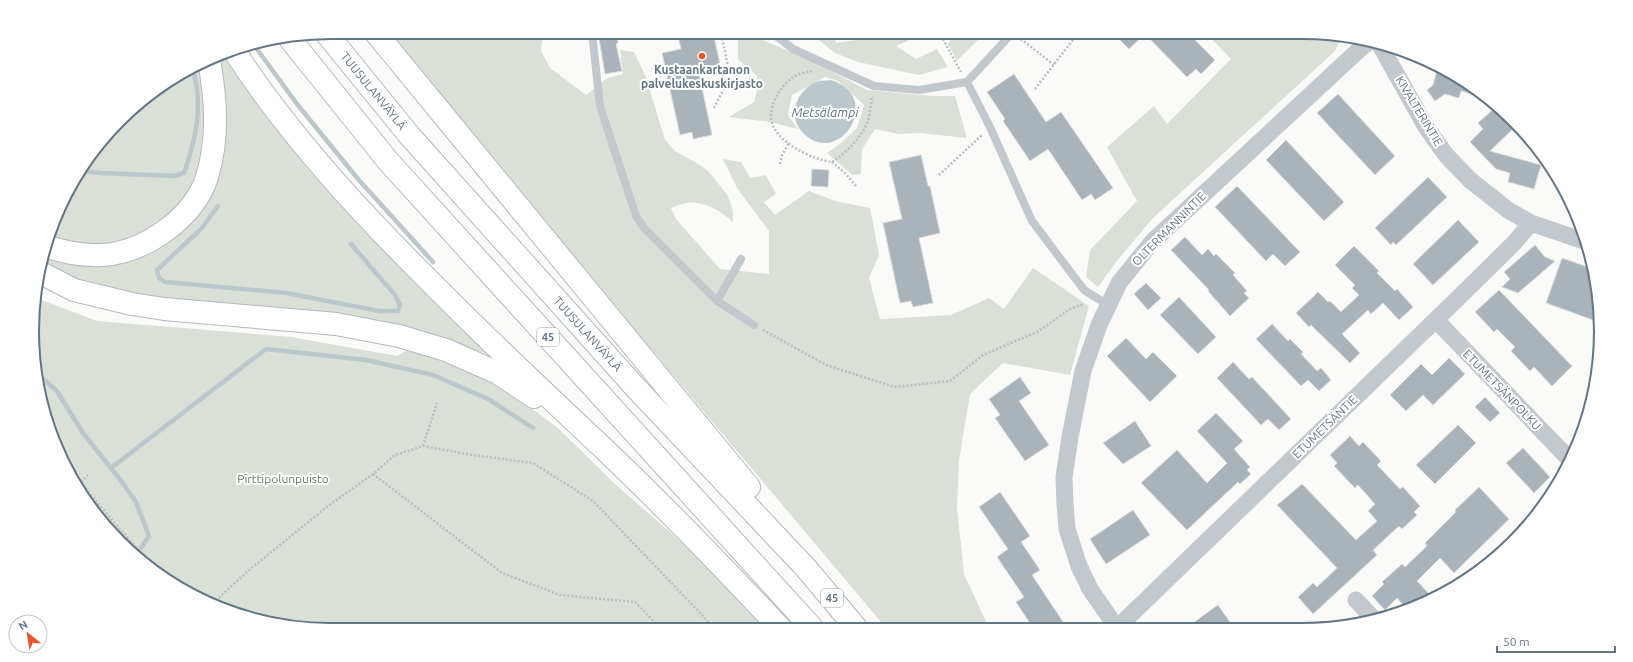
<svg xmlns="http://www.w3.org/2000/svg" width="1633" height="662" font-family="Ubuntu,sans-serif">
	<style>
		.green { fill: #dadfd7 }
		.water { fill: #bbc7cb }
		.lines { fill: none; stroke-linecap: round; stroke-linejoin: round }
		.stream { stroke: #bbc7cb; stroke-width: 4.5 }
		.building { fill: #aab3b9; stroke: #dcdcda }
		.highway-casing { stroke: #b4b9bd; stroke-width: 24 }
		.path { stroke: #bbbfc2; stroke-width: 2.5; stroke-dasharray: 2 2; stroke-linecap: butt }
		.lane { stroke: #c3c8cc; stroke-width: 8 }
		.street { stroke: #c3c8cc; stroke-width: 17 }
		.highway { stroke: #fff; stroke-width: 22 }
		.poi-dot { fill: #e4572e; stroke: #fff; stroke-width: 1.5 }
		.labels { text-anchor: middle; stroke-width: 4; stroke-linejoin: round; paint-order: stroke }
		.shield { fill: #fff; stroke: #939fa8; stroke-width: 1 }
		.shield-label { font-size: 11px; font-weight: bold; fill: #657683 }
		.poi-label { font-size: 12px; font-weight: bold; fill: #657683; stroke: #fff }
		.street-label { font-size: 12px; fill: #657683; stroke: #fff }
		.park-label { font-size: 12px; fill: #687a64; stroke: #fff }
		.water-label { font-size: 13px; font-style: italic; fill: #60757c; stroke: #fff }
		.rim { fill: none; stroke: #657683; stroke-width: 2 }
	</style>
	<rect width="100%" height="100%" fill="#fafaf8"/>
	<path class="green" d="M388,32h155l-2,19 9,17 36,27 21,-17 16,-4 -3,-24 14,2 11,23 20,65 10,11 23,13 10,7 9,11 11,14 5,15v11c-12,-11 -30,-22 -47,-19 -5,1 -10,3 -15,5l5,11 44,50 49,5v-43l-32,-43 -14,-29 18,3 9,16 16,-3 10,19 -12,8 11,13 34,-24 26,10 35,7 9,47 -10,23 11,41 71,-4 38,-17 15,11 29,-41 56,38 -19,69 -67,-12 -33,31 -11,66 -2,48 7,66 25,54 -102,1 -393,-466z
		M738,32h4l18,7 56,24 51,27 65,6h23l12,42 -47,-5 -21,1 -24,-5 -13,20 -1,25 -9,1 -25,-22 14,-10 16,-15 7,-23 -26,-24 -13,-4 -33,18 -4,20 10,14 -28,-7 -41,-5 25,-15 3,-12v-14l-19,-17z
		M793,32h35l9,11 69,-11h10l-7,8 -13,6 20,13 21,-10 11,18 -29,8 -61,-13 -23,-9 -22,-18 -9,4 -14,-4z
		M955,32h31l-29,29 -9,-17z
		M1205,32h97l39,6 -6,13 -182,167 -37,44 -18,25 -12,-10 4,-27 47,-49 -30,-54 47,-41 13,18 64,-65z
		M227,51l267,305 -80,-25 -281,-36 -59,-15 -33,-17 3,-9 40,9 116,-57 15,-149z
		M201,63l6,67 -8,38 -7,16 -10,16 -10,12 -23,17 -31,13 -14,2h-26l-30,-7 24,-55 62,-76 48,-34z
		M35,295l4,4 58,22 194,16 106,19 12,-7 46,14 51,25 24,19 29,22 57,56 94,82 64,62 -443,1 -96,-16 -86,-46 -43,-40 -34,-47 -34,-92z"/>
	<path class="water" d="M831,80c8,2 20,10 23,19 7,19 -8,42 -27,44 -10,0 -17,-3 -24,-10 -16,-17 -7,-42 13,-51 4,-2 10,-1 15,-2z"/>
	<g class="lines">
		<path class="stream" d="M254,45l43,59 61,75 75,83
			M81,171l20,2 73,3 10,-3c12,-34 20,-70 8,-106
			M218,206l-17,23 -44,41 2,8 6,4 121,11 93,18h19l2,-6 -5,-10 -44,-51
			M37,374l20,17 26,42 39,49 14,20 13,34 -8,12
			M111,468l155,-119 100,11 67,15 55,24 45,29"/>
	</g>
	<path class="building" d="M598,32h19l1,11 -2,1 6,27 -17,3z
		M677,32h36l7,32 -22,5 14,66 -19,4 -1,-7 -12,3 -18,-82 19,-4z
		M1112,32h75l28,28 -14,14 -5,-5 -9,8 -42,-43 -16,15z
		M1438,66l13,6 33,24v1l-23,-6 -2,7 -14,-4 -10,7 -8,-11 6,-5z
		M1014,74l32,48 15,-10 52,76 -18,12 -4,-6 -9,6 -34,-51 -18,12 -27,-40 2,-2 -18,-27z
		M1338,94l57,62 -20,19 -58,-62z
		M1498,105l19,20 -27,26 51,14 -7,24 -26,-7 2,-9 -14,-4 -26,-27 13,-13 -5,-6z
		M1286,140l58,62 -20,19 -58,-61z
		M921,155l7,31h2l10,47 -21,5 14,65 -20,4 -2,-6 -11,2 -17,-80 19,-4 -13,-57z
		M812,169l17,1 -1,17 -17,-1z
		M1428,177l19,20 -51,48 -3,-3 -2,3 -16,-17z
		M1237,186l63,66 -15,14 -12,-12 -7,7 -51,-54z
		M1458,220l21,22 -46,43 -20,-21z
		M1185,237l17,18 6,-6 6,7 2,-2 19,19 -2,2 14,16 -3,2 5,5 -19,18 -22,-25 1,-1 -38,-40z
		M1535,245l10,12 10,4 -37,32 -16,-6 8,-8 -6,-7z
		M1354,246l25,25 -2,2 18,18 2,-2 16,18 -14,13 -16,-17 -12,11 -3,-4 -26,24 18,19 -10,10 -39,-38 -2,2 -13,-14 22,-21 10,10 2,-1 11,11 18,-17 -7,-7 3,-3 -20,-20z
		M1562,258l31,11 6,34 -6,17 -47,-17z
		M1146,283l15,15 -13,12 -14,-16z
		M1499,290l73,76 -20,20 -18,-19 -4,4 -19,-20 4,-4 -18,-18 -3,3 -19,-20z
		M1179,297l37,40 -18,17 -38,-39z
		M1272,324l16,17 2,-2 13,13 -2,2 16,17 4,-3 10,12 -12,11 -11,-11 -7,6 -45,-47z
		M1126,338l20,21 7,-7 24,24 -27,26 -43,-46z
		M1449,358l16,16 -32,31 -10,-10 -17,16 -16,-16 31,-31 11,11z
		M1233,362l16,17 3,-2 39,42 -12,11 -11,-11 -7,6 -44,-47z
		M1020,377l11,16 -12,8 30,44 -24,16 -30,-43 5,-3 -11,-16z
		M1485,397l15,16 -10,9 -15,-15z
		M1216,413l27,28 -9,8 16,18 -3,3 4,4 -11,10 -2,-2 -51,48 -46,-47 36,-33 30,33 20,-20 -30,-32z
		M1135,421l16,25 -28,18 -20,-21z
		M1458,425l18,18 -41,41 -19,-19z
		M1350,436l9,10 4,-4 18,19 -4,4 23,24 3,-2 17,19 -6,6 3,3 -15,14 -3,-3 -26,24 4,5 -64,59 -15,-17 15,-14 4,4 20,-19 -60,-63 25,-21 54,56 21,-19 -9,-10 7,-7 -17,-19 -3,3 -21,-22 3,-3 -7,-8z
		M1523,448l27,29 -16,16 -28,-30z
		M1479,487l30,32 -55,54 -14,-15 -23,23 14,15 -6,6 -19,6 -9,-10 -12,12 -13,-14 12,-12 -2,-2 20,-18 3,3 22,-21 -2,-3 31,-31 -1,-2z
		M1000,492l30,44 -9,6 19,28 -8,5 35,53h-34l-17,-26 8,-5 -27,-40 11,-8 -29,-42z
		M1133,510l17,25 -44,29 -16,-25z
		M1218,605l16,23h-48z"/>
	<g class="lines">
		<g class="highway-casing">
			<g id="highway">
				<path d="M375,32l374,455"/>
				<path id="s1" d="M326,33l83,102 226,252 171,181 51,61"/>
				<path d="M290,39l98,122 425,468"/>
				<path d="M233,49c47,73 105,139 166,201 66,68 135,133 204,198 61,58 120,119 178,181"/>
				<path d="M45,246c18,6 38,10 57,9 42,-2 92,-37 105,-78 12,-40 9,-77 2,-117"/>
				<path d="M39,272l35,18 58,14 32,5 172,15 63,12 47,14 52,23 36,24"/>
			</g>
		</g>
		<path class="path" d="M939,32l22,40
			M1021,39l33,26
			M812,71c-6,1 -15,3 -20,7 -13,9 -26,32 -19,48 9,19 39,33 59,36 15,-10 29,-24 36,-41 2,-8 3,-17 4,-25
			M1035,89l44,-57
			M714,108l16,-32 -9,-44
			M832,162l14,12 10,12
			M780,164l2,-9 7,-12
			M939,175l43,-40
			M763,330l63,35 69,22 55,-6 33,-26 56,-24 31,-22 14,-5
			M423,446l14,-43
			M67,467l91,106
			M373,474l129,99 58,22 75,7 26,27
			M78,489l2,-6 8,-8
			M213,603l35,-32 80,-65 45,-32 22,-19 28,-9 50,9 60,8 60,38 111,116 10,12"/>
		<path class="lane" d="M592,32l8,74 36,110 8,12 73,73 37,24
			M771,32l22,17 81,37 45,4 48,-8 46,-50
			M967,82l23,45 42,94 52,69 24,15
			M717,301l24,-42"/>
		<path class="street" d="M1380,45l46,82 20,28 24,25 38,30 23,13 56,19
			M1436,320l133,139
			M1356,600l17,18
			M1117,628l-27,-39 -11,-23 -12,-37 -2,-25 -1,-27 6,-40 13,-66 16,-46 20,-42 33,-41 210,-195 6,-4
			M1117,628l334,-323 63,-62 17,-20"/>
		<use href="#highway" class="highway"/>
	</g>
	<circle class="poi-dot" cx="702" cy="56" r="4"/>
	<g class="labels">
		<g class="shield">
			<rect x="537" y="328" width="22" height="18" rx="3"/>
			<rect x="821" y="589" width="22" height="18" rx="3"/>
		</g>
		<g class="shield-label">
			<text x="548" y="341">45</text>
			<text x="832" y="602">45</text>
		</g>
		<g class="poi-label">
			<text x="702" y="74">Kustaankartanon<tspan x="702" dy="14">palvelukeskuskirjasto</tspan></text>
		</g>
		<g class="street-label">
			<text dy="4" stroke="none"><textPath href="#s1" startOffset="75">TUUSULANVÄYLÄ</textPath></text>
			<text transform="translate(1419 111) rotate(59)" y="4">KIVALTERINTIE</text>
			<text transform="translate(1169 229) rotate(-45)" y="4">OLTERMANNINTIE</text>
			<text dy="4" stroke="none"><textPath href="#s1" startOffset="399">TUUSULANVÄYLÄ</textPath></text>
			<text transform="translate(1502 390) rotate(46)" y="4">ETUMETSÄNPOLKU</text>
			<text transform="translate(1325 427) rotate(-44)" y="4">ETUMETSÄNTIE</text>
		</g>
		<g class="park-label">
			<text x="283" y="483">Pirttipolunpuisto</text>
		</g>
		<g class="water-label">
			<text x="825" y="117">Metsälampi</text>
		</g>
	</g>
	<path d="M0 0H1633V662H0ZM331 39H1302A292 292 0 0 1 1594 331V331A292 292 0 0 1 1302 623H331A292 292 0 0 1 39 331V331A292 292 0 0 1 331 39Z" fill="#fff" fill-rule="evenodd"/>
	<path class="rim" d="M331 39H1302A292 292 0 0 1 1594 331V331A292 292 0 0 1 1302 623H331A292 292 0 0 1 39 331V331A292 292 0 0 1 331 39Z"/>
	<g transform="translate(28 634) rotate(330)"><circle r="19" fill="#ffffff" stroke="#c1c8cd"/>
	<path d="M0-3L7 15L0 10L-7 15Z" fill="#e4572e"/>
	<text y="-6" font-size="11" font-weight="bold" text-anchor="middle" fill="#657683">N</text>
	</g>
	<path d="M1497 646v6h118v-6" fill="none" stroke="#657683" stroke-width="2"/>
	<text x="1503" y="646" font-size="12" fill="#657683" stroke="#ffffff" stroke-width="3" paint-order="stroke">50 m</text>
</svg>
